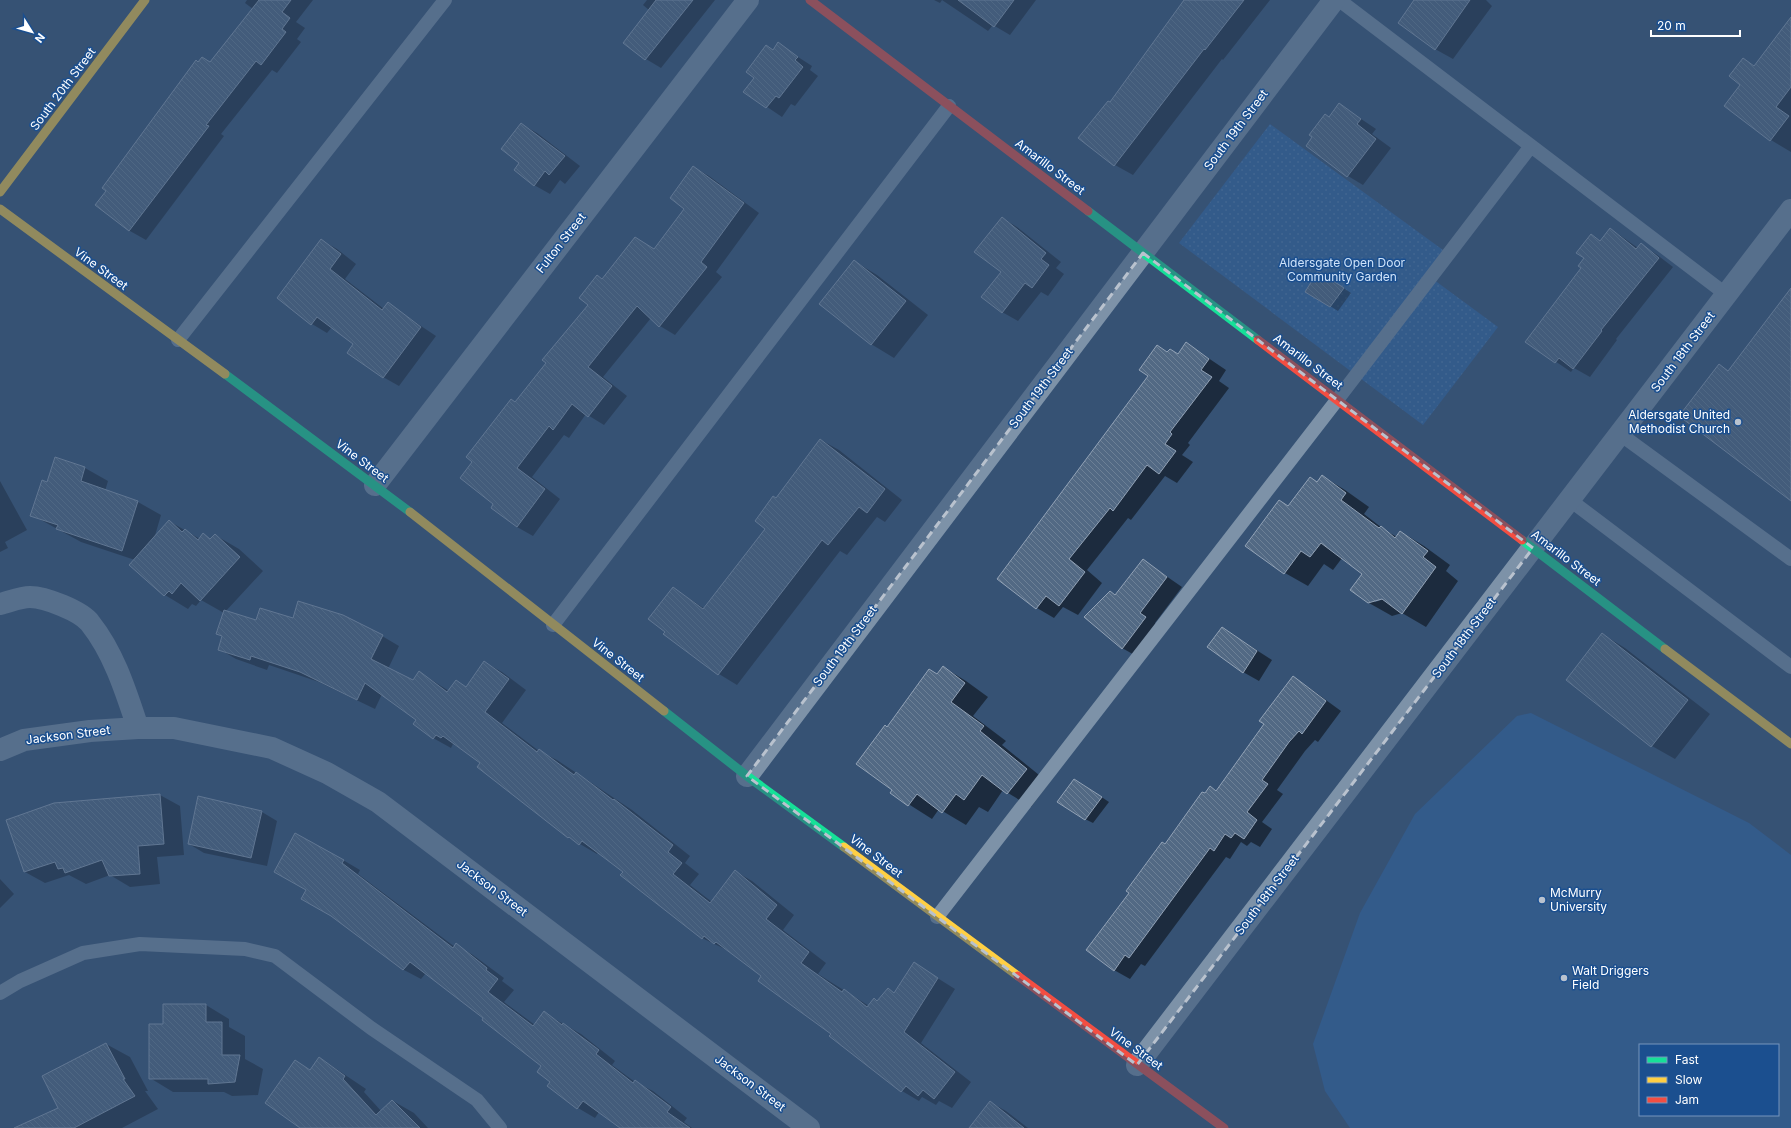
<svg xmlns="http://www.w3.org/2000/svg" width="1791" height="1128" font-family="Inter,sans-serif">
	<style>
		.grass { fill: url(#grass-dots) }
		.park { fill: #2f66a5; fill-rule: evenodd }
		.shadow { fill: #0007; fill-rule: evenodd }
		.building { fill: url(#building-back-hatch); stroke: #92a2b6 }
		.lines { fill: none; stroke-linecap: round; stroke-linejoin: round }
		.lane { stroke: #7d92a8; stroke-width: 14 }
		.street { stroke: #7d92a8; stroke-width: 22 }
		.fast { stroke: #16e098; stroke-width: 9 }
		.slow { stroke: #ffcf43; stroke-width: 9 }
		.jam { stroke: #f24e42; stroke-width: 9 }
		.marked { fill: none; stroke: #b9c2ce; stroke-width: 3; stroke-dasharray: 8 5; stroke-linejoin: round }
		.poi-dot { fill: #b9c2ce; stroke: #1b4f8f; stroke-width: 1.5 }
		.labels { text-anchor: middle; stroke-width: 3; stroke-linejoin: round; paint-order: stroke }
		.street-label { font-size: 12px; fill: #fff; stroke: #1b4f8f }
		.park-label { font-size: 12px; fill: #cfe3fa; stroke: #1b4f8f }
		.poi-label { font-size: 12px; fill: #fff; stroke: #1b4f8f; text-anchor: start }
	</style>
	<defs>
		<pattern id="grass-dots" width="8" height="8" patternUnits="userSpaceOnUse"><rect width="8" height="8" fill="#2f66a5"/><path d="M2 2h.1M6 6h.1" fill="none" stroke="#4e7db2" stroke-width="1.8" stroke-linecap="round"/></pattern>
		<pattern id="building-back-hatch" width="6" height="6" patternUnits="userSpaceOnUse"><rect width="6" height="6" fill="#526984"/><path d="M-1 5l2 2M0 0l6 6M5-1l2 2" fill="none" stroke="#6c8096"/></pattern>
	</defs>
	<rect width="100%" height="100%" fill="#365274"/>
	<path class="grass" d="M1270,124l173,126 -17,24 72,53 -75,98 -244,-182z"/>
	<path class="park" d="M1531,713l218,110 42,32v273h-441l-25,-37 -12,-47 47,-131 55,-99 102,-98zM1640,1045h138v70h-138z"/>
	<path class="shadow" d="M247,0h66l-17,22 9,6 -8,11 4,3 -24,31 -5,-3 -51,64 3,2 -78,104 -16,-9 -34,-26 103,-142h11l43,-54 -8,-6z
		M647,0h68l-54,68 -15,-9 3,-49 -6,-5z
		M934,0h102l-26,35 -17,-10 -5,6 -46,-31 -2,3z
		M1185,0h85l-47,60 -1,-1 -89,116 -18,-10 -35,-27 30,-35z
		M1415,0h71l6,6 -39,53 -18,-10z
		M1791,28v124l-20,-12 -30,-55 2,-26 12,7z
		M778,44l34,22 -2,4 8,6 -23,30 -4,-2 -9,13 -37,-25z
		M1339,104l37,25 -4,5 19,14 -28,37 -15,-9 -41,-30z
		M521,124l16,9 43,33 -15,18 -5,-4 -10,14 -16,-9 -14,-22z
		M693,167l16,9 50,37 -43,59 6,5 -47,58 -15,-9 -9,-8 -48,59 24,19 -23,29 -18,-11 -17,24 -5,-3 -32,42 28,22 -27,37 -16,-9 -2,-124 33,-40 41,-58 9,-29 5,3 52,-29 31,-41z
		M1002,218l15,9 44,35 -5,6 8,6 -16,22 -7,-4 -23,29 -16,-9z
		M1611,229l27,19 3,-3 15,9 17,13 -57,72 1,1 -27,37 -16,-9 -3,4 -44,-30 55,-74 10,-32 9,5z
		M321,240l16,9 19,15 -11,15 39,30 4,-5 48,32 -37,50 -16,-9 -28,-33 -23,-17 -5,6 -15,-9 -34,-26z
		M854,261l23,14 51,40 -34,43 -23,-14z
		M1326,276l25,17 -13,18 -8,-5z
		M1186,343l40,27 -7,11 10,7 -41,55 2,2 -8,10 11,7 -16,21 -12,-7 -34,44 -3,-2 -41,52 15,13 -24,32 -15,-8 -9,11 -17,-10 131,-255 10,2z
		M821,440l18,10 63,50 -17,22 -8,-5 -30,38 -7,-4 -103,134 -18,-11 -55,-41 9,-45 32,21 62,-81 9,-29z
		M56,459l29,9 23,13 -3,10 33,11 23,13 -7,24 15,-18 31,18 4,-4 7,4 4,-4 24,14 24,22 -38,41 31,10 37,-3 89,17 17,10 -11,23 25,12 6,-9 30,19 7,-10 10,6 18,-25 18,10 24,18 -24,33 37,28 18,9 75,50 58,46 -5,7 14,11 -9,11 22,17 23,-31 17,10 42,34 -11,15 43,33 -8,11 51,32 9,-4 10,-13 7,4 36,-19 24,15 -34,54 50,39 -19,26 -13,-7 -3,4 -14,-8 -3,4 -17,-10 -71,-55 1,-3 -69,-57 -30,-23 -31,-15 -77,-66 -27,-20 -1,2 -29,-17 -86,-74 -29,-19 -2,4 -18,-10 -16,-18 -35,-26 -7,15 -56,-27 -50,-17 -2,5 -31,-11 -17,-10 4,-12 -6,-3 7,-21 -23,-13 -5,6 -4,-2 -4,5 -23,-14 -30,-35 -54,-18 -49,-27 16,-32z
		M1322,476l23,14 24,17 -5,7 22,17 11,6 4,-5 23,14 26,19 -4,6 12,10 -32,46 -24,-14 -10,3 -23,-13 -6,-29 -21,-16 -9,12 -9,-6 -16,22 -23,-13 -38,-28 70,-62zM1387,598l-12,4v-2z
		M0,481l27,49 -22,12 3,6 -8,4z
		M1143,560l39,27 -27,36 6,4 -23,30 -16,-9 -12,-56 6,4z
		M1222,628l50,32 -13,21 -16,-9z
		M1602,634l23,14 85,66 -35,45 -23,-13z
		M943,667l23,14 22,16 -15,19 33,25 -4,4 47,38 -18,24 -28,-17 -15,22 -9,-5 -13,18 -27,-16 -7,10 -41,-26 2,-3 -6,-62z
		M1293,678l15,9 33,24 -23,31 -3,-2 -10,11 -28,39 6,4 -21,28 10,7 -12,18 -9,-5 -4,4 -6,-4 -11,17 -4,-2 -81,109 -4,-2 -11,15 -16,-9 52,-125 44,-57 7,3 49,-67z
		M1082,784l27,18 -16,21 -8,-4z
		M160,795l20,11 4,49 -27,2 3,27 -30,3 -20,-12 -24,9 -17,-9 -24,8 -20,-11z
		M262,812l15,9 -10,45 -63,-13 -15,-9z
		M343,860l17,10 -2,4 97,73 1,-2 17,10 31,23 -2,3 12,9 -10,12 31,23 9,-12 37,21 34,27 -3,4 23,17 18,9 34,27 -3,4 8,6h-71l-22,-16 -4,6 -17,-10 -30,-22 3,-4 -8,-16 -58,-48 -59,-45 -5,6 -17,-9 -71,-54 -30,-17z
		M0,879l14,15 -14,14z
		M164,1005h42l23,14v8l16,9v23l18,10 -5,26 -26,1 -8,-4h-51l-23,-14 14,-53z
		M106,1044l24,13 18,34h-3l13,18 -36,19h-106l44,-20z
		M320,1058l46,31 -2,3 18,20 11,-11 21,12 14,15h-125l-8,-67 16,9z
		M990,1102l16,9 22,17h-58z"/>
	<path class="building" d="M259,0h32l-9,12 8,6 -8,11 4,3 -25,33 -5,-4 -50,64 3,1 -80,105 -34,-26 11,-14 -4,-3 94,-128 2,2 4,-5 8,5z
		M656,0h37l-48,60 -22,-17z
		M958,0h56l-20,27z
		M1184,0h60l-39,50 -1,-1 -90,117 -36,-28 30,-37 2,1z
		M1414,0h56l-35,50 -37,-27z
		M1791,17v70l-15,20 13,9 -19,25 -46,-35 16,-21 -11,-9 14,-18 11,8z
		M778,42l20,15 -3,3 8,7 -24,31 -3,-2 -10,12 -23,-16 11,-14 -8,-6 20,-27 7,5z
		M1339,103l22,16 -4,5 19,15 -29,38 -41,-31 6,-9 -3,-2 16,-21 4,3z
		M521,123l44,33 -16,19 -4,-4 -11,15 -20,-16 5,-7 -18,-14z
		M693,166l51,37 -43,59 6,5 -48,60 -22,-21 -49,61 24,19 -24,31 -16,-13 -19,26 -4,-4 -32,42 28,21 -28,38 -26,-19 2,-4 -33,-26 12,-16 -6,-5 45,-58 4,3 31,-39 -4,-3 46,-55 -9,-7 18,-23 5,4 33,-42 19,12 30,-40 -14,-11z
		M1002,217l44,36 -5,6 8,6 -17,23 -7,-5 -23,30 -21,-16 20,-25 -27,-20z
		M1610,228l26,21 5,-6 18,15 -58,72 1,1 -29,38 -14,-11 -4,5 -30,-21 56,-74 -3,-2 6,-8 -8,-5 15,-19 9,7z
		M321,239l20,15 -11,15 52,41 6,-8 33,25 -38,51 -36,-25 6,-9 -36,-27 -6,8 -34,-27z
		M854,260l52,41 -35,44 -52,-41z
		M1318,271l26,17 -14,19 -25,-15z
		M1791,288v213l-112,-85 40,-52 9,7z
		M1186,342l23,17 -8,11 11,7 -42,55 2,2 -7,10 11,7 -17,23 -12,-9 -34,46 -3,-3 -41,51 16,13 -26,34 -13,-10 -10,13 -39,-30 151,-203 -9,-6 18,-25 10,7 3,-3 8,5z
		M820,439l65,50 -18,24 -8,-6 -31,38 -6,-5 -104,135 -55,-41 2,-2 -17,-13 25,-32 30,22 62,-80 -10,-8 18,-25 3,2z
		M55,457l30,10 -4,14 57,20 -16,50 -66,-22 2,-4 -28,-9 12,-36 5,2z
		M1322,475l24,18 -5,7 38,28 2,-2 14,12 5,-7 28,20 -5,6 13,10 -34,47 -20,-15 -14,4 -18,-13 12,-16 -41,-31 -11,14 -9,-6 -17,23 -39,-28 34,-46 9,6 22,-29 7,5z
		M169,520l13,12 3,-3 13,11 5,-7 7,6 5,-5 25,23 -40,44 -19,-18 -9,11 -3,-3 -5,5 -35,-31z
		M1143,559l24,18 -27,36 6,4 -24,32 -38,-32 26,-26 5,4z
		M298,601l45,14 40,20 -12,24 42,21 6,-9 28,21 9,-12 10,7 18,-26 25,18 -24,33 52,40 2,-3 35,26 2,-3 37,28 1,-1 59,46 -5,7 14,11 -9,11 37,29 25,-33 42,35 -11,14 43,33 -8,11 41,29 2,-3 23,18 7,-9 3,3 11,-13 6,5 20,-31 24,16 -34,54 51,40 -21,27 -11,-9 -5,6 -12,-10 -5,6 -72,-56 2,-2 -73,-53 3,-5 -45,-34 -2,2 -10,-8 -2,3 -82,-64 3,-3 -41,-31 -3,4 -10,-8 -1,1 -91,-71 3,-4 -37,-27 -2,2 -5,-3 -3,4 -20,-15 3,-4 -51,-37 -8,17 -57,-28 -49,-16 -1,4 -32,-10 4,-14 -6,-2 8,-24 32,10 4,-12 33,10z
		M1222,627l35,24 -14,22 -36,-26z
		M1602,633l86,67 -37,47 -85,-67z
		M943,666l22,17 -14,19 33,24 -4,5 47,38 -20,25 -25,-19 -18,25 -8,-6 -14,19 -25,-19 -9,12 -18,-13 2,-3 -36,-26 29,-39 2,2 42,-58 8,5z
		M1293,676l33,25 -24,33 -3,-3 -10,11 -27,38 6,4 -21,28 10,8 -13,19 -9,-6 -4,5 -6,-4 -11,17 -4,-3 -81,110 -4,-3 -11,16 -28,-21 43,-57 -3,-2 36,-49 3,2 37,-52 3,1 5,-7 6,5 48,-67 -5,-3z
		M1074,779l28,18 -17,23 -28,-18z
		M160,794l4,50 -26,2 2,28 -31,2 -7,-16 -37,13 -2,-5 -5,1 -3,-7 -31,10 -18,-52 48,-17z
		M198,796l64,15 -11,47 -63,-14z
		M295,833l49,27 -2,3 111,85 3,-5 31,25 -1,2 12,9 -10,13 45,34 11,-15 18,14 1,-2 36,27 -3,4 37,29 2,-3 36,27 -4,5 23,16h-70l-37,-27 -6,8 -30,-23 3,-4 -13,-10 4,-6 -59,-46 1,-2 -73,-56 -7,8 -72,-54 -30,-17 5,-9 -32,-18z
		M163,1004h43v18h16v33h18l-5,27 -27,2v-5h-59v-55h14z
		M106,1043l19,36h-2l12,17 -61,32h-60l44,-20 -16,-32z
		M319,1057l26,19 -2,3 33,36 16,-15 28,28h-120l-35,-25 30,-43 15,10z
		M990,1101l34,27h-55z"/>
	<g class="lines">
		<path class="lane" d="M1339,0l388,295
			M178,340l267,-340
			M1620,434l171,125
			M1570,500l221,167
			M553,625l396,-519
			M937,917l400,-517 194,-254
			M0,993l20,-12 63,-28 57,-9 105,5 30,7 96,72 106,72 23,28"/>
		<path class="street" d="M375,485l373,-485
			M0,604c9,-2 20,-7 30,-7 15,0 51,14 60,26 24,30 36,69 48,105h36l98,20 55,25 51,29 431,326
			M0,750l24,-10 66,-9 48,-3
			M747,776l587,-776
			M1137,1065l654,-855"/>
		<path class="fast" d="M1088,211l170,129
			M225,374l185,138
			M1522,540l143,109
			M664,711l83,65 97,71"/>
		<path class="slow" d="M0,192l145,-192
			M0,209l225,165
			M410,512l254,199
			M1665,649l126,95
			M844,847l174,129"/>
		<path class="jam" d="M810,0l278,211
			M1258,340l264,200
			M1018,976l206,152"/>
	</g>
	<path d="M0 0H1791V1128H0ZM1143,253l390,295 -396,517 -390,-289z" fill="#365274" fill-opacity=".55" fill-rule="evenodd"/>
	<path class="marked" d="M1143,253l390,295 -396,517 -390,-289z"/>
	<g class="poi-dot">
		<circle cx="1738" cy="422" r="4"/>
		<circle cx="1542" cy="900" r="4"/>
		<circle cx="1564" cy="978" r="4"/>
	</g>
	<g class="labels">
		<g class="street-label">
			<text transform="translate(63 89) rotate(-53)" y="4">South 20th Street</text>
			<text transform="translate(1236 130) rotate(-53)" y="4">South 19th Street</text>
			<text transform="translate(1050 167) rotate(37)" y="4">Amarillo Street</text>
			<text transform="translate(561 243) rotate(-52)" y="4">Fulton Street</text>
			<text transform="translate(101 269) rotate(36)" y="4">Vine Street</text>
			<text transform="translate(1683 352) rotate(-53)" y="4">South 18th Street</text>
			<text transform="translate(1308 362) rotate(37)" y="4">Amarillo Street</text>
			<text transform="translate(1041 388) rotate(-53)" y="4">South 19th Street</text>
			<text transform="translate(362 461) rotate(37)" y="4">Vine Street</text>
			<text transform="translate(1566 558) rotate(37)" y="4">Amarillo Street</text>
			<text transform="translate(1464 638) rotate(-53)" y="4">South 18th Street</text>
			<text transform="translate(845 646) rotate(-53)" y="4">South 19th Street</text>
			<text transform="translate(618 660) rotate(38)" y="4">Vine Street</text>
			<text transform="translate(68 735) rotate(-7)" y="4">Jackson Street</text>
			<text transform="translate(876 856) rotate(37)" y="4">Vine Street</text>
			<text transform="translate(492 888) rotate(37)" y="4">Jackson Street</text>
			<text transform="translate(1267 895) rotate(-53)" y="4">South 18th Street</text>
			<text transform="translate(1136 1049) rotate(36)" y="4">Vine Street</text>
			<text transform="translate(750 1083) rotate(37)" y="4">Jackson Street</text>
		</g>
		<g class="park-label">
			<text x="1342" y="267">Aldersgate Open Door<tspan x="1342" dy="14">Community Garden</tspan></text>
		</g>
		<g class="poi-label">
			<text x="1730" y="419" text-anchor="end">Aldersgate United<tspan x="1730" dy="14">Methodist Church</tspan></text>
			<text x="1550" y="897">McMurry<tspan x="1550" dy="14">University</tspan></text>
			<text x="1572" y="975">Walt Driggers<tspan x="1572" dy="14">Field</tspan></text>
		</g>
	</g>
	<rect x="1639" y="1044" width="140" height="72" fill="#1b4f8f" stroke="#7695bc"/>
	<rect x="1647" y="1057" width="20" height="6" fill="#16e098" stroke="#7695bc"/>
	<text x="1675" y="1064" font-size="12" fill="#ffffff">Fast</text>
	<rect x="1647" y="1077" width="20" height="6" fill="#ffcf43" stroke="#7695bc"/>
	<text x="1675" y="1084" font-size="12" fill="#ffffff">Slow</text>
	<rect x="1647" y="1097" width="20" height="6" fill="#f24e42" stroke="#7695bc"/>
	<text x="1675" y="1104" font-size="12" fill="#ffffff">Jam</text>
	<g transform="translate(32 32) rotate(127)" stroke="#1b4f8f" stroke-width="3" paint-order="stroke">
	<path d="M0-3L7 15L0 10L-7 15Z" fill="#ffffff"/>
	<text y="-6" font-size="11" font-weight="bold" text-anchor="middle" fill="#ffffff">N</text>
	</g>
	<path d="M1651 30v6h89v-6" fill="none" stroke="#ffffff" stroke-width="2"/>
	<text x="1657" y="30" font-size="12" fill="#ffffff" stroke="#1b4f8f" stroke-width="3" paint-order="stroke">20 m</text>
</svg>
